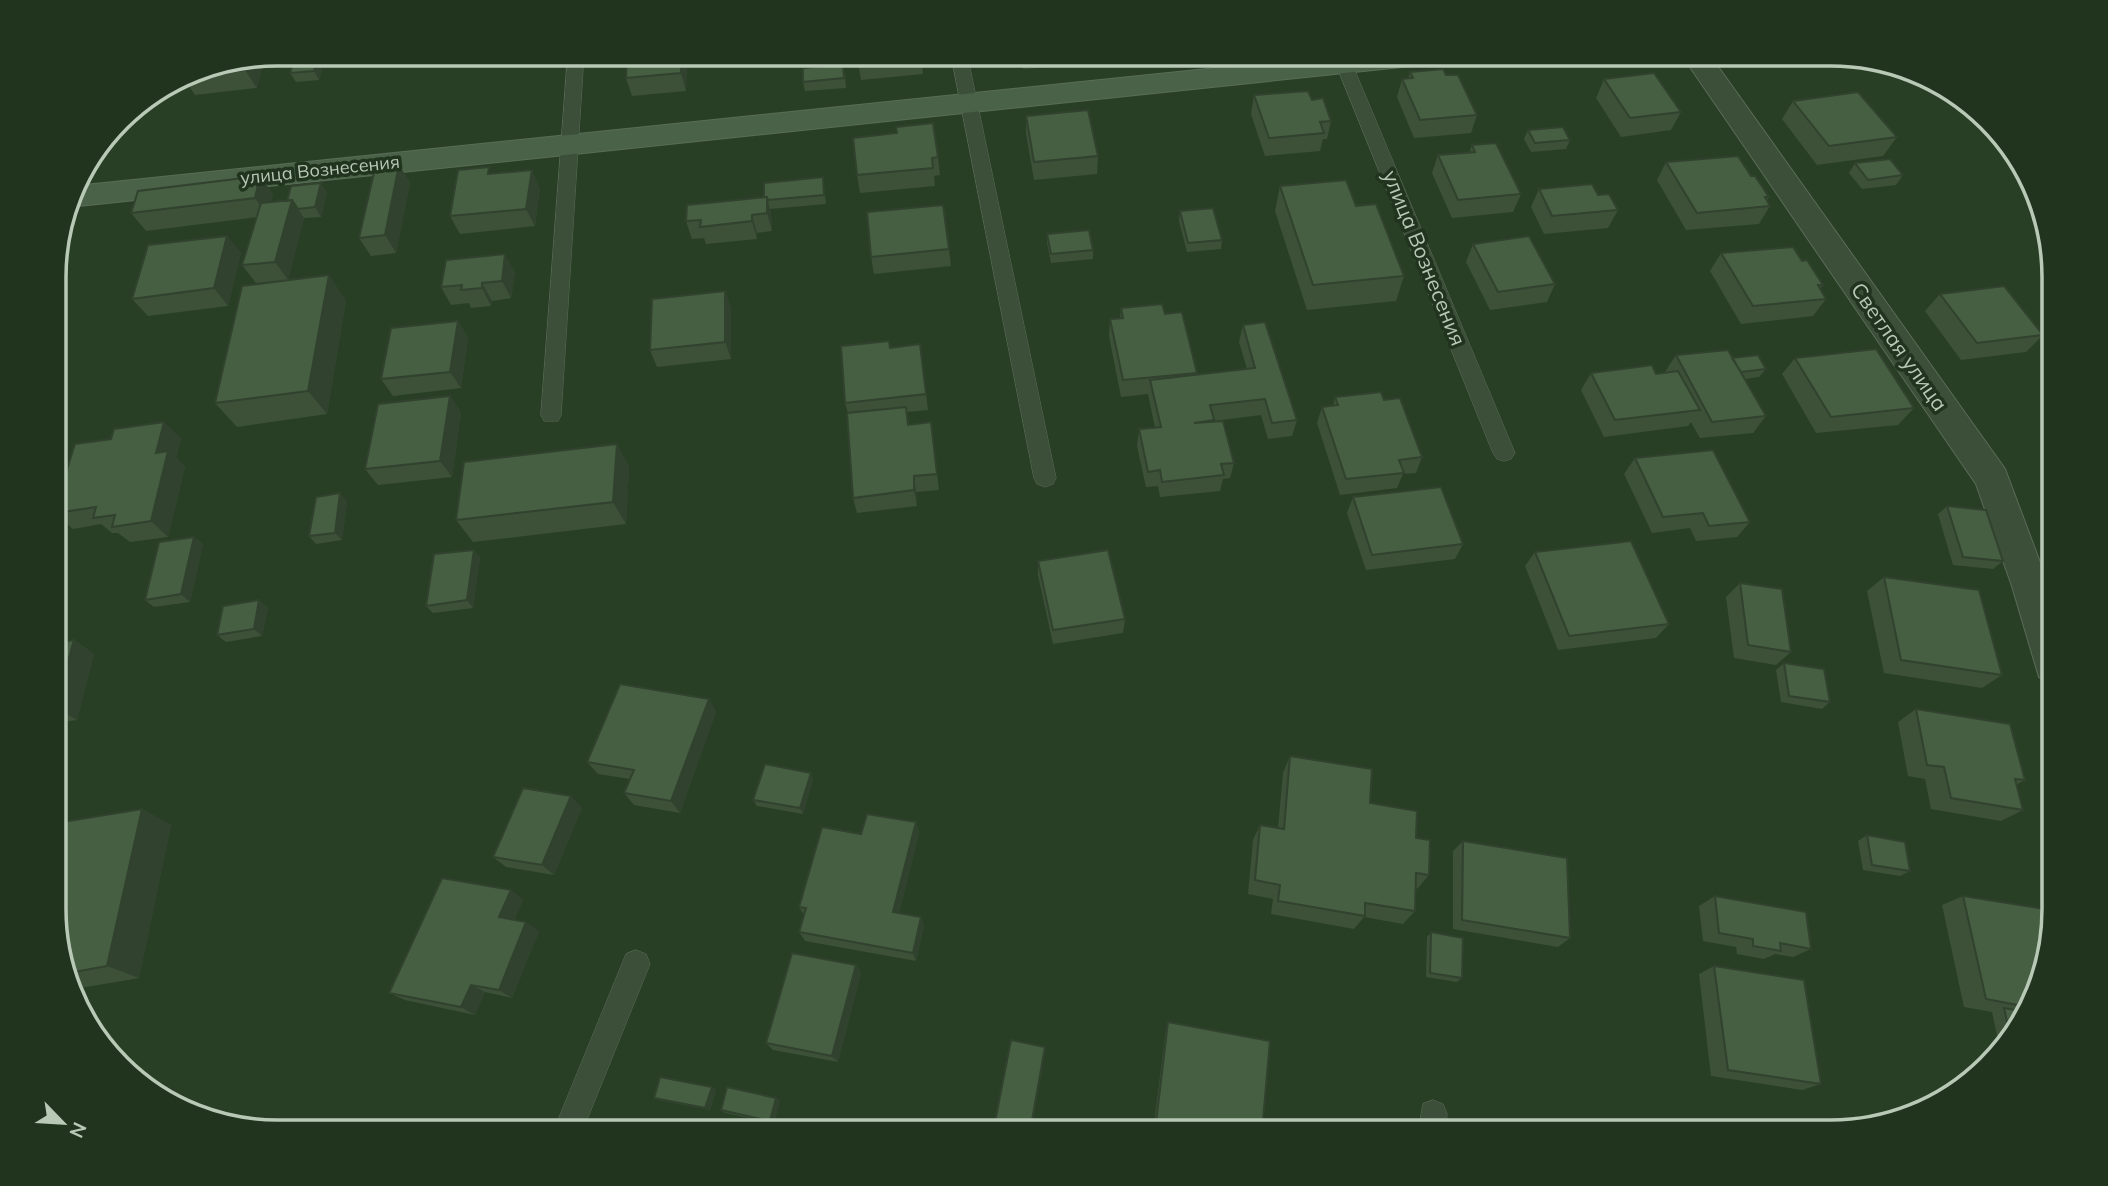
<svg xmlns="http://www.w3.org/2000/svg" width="2108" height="1186" font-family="Mulish,sans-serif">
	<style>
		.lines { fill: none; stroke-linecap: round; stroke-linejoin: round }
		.lane-casing { stroke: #5a6c57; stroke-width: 1 }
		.street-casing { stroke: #5a6c57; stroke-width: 2 }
		.secondary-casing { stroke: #5a6c57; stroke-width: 2 }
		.lane { fill: #3c4f39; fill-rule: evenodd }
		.street { fill: #3c4f39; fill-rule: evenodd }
		.secondary { fill: #4a6247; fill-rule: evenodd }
		.wall { fill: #3c5138 }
		.shaded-wall { fill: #31422e }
		.building { fill: #465e41; stroke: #31422e; stroke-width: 2 }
		.labels { text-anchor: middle; stroke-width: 7; stroke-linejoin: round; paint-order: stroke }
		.far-street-label { font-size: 18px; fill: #b8c9b5; stroke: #21341e }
		.street-label { font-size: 21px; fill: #b8c9b5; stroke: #21341e }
		.rim { fill: none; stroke: #b8c9b5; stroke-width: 3.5 }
	</style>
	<rect width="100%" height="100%" fill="#293f25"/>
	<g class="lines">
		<g class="lane-casing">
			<path id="lane" d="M568,54h16l-23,361 -3,6h-14l-3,-6z
				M951,54h16l89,424 -3,6 -8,3 -8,-3 -3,-6z
				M1332,54h16l167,399 -4,6 -7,2 -7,-2 -4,-6z
				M636,950l10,4 4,10 -68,168h-29l73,-178z
				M1433,1100l10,4 4,10 -1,17h-28l5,-27z"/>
		</g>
		<g class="street-casing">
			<path id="street" d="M1681,54h28l296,415 48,128v85l-14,-5 -27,-91 -36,-102z"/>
		</g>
		<g class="secondary-casing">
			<path id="secondary" d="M1353,54h101l-4,6 -10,3 -1371,144 6,-21z"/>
		</g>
		<use href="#lane" class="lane"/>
		<use href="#street" class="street"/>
		<use href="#secondary" class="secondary"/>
	</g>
	<path class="wall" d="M330,54h43l-1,5 -38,3z
		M402,54h23l-2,9 -17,2 -5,-9z
		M601,54h23l-22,2z
		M687,54l-1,37 -54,5 -6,-18z
		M921,54l2,20 -62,6 -3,-18z
		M1002,54h69v3l-7,1v8l-41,3 -3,-14 -17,2z
		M263,57l1,2 -7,29 -62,7 -12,-18 9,-6z
		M317,58l5,10 -3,12 -23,2 -6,-9z
		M1410,72l36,3 31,40 -6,18 -57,5 -17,-41 5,-18h6z
		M845,74l1,14 -41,3 -2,-9z
		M1604,79l77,33 -10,18 -50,7 -25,-39z
		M1254,95l58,5 19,21 -4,18h-4l-3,12 -55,5 -14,-42z
		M1793,101l104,36 -14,19 -66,9 -35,-46z
		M1026,116l72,40 -1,18 -63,6 -8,-46z
		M1528,130l42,10 -4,9 -35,3 -7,-13z
		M897,133l41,24 2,18 -6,1 1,10 -75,7 -3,-18z
		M1472,145l49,49 -8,18 -61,6 -20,-45 6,-18 31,-2z
		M1666,162l85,14 18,21 -2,4 3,5 -11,18 -73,6 -29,-50z
		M1855,163l48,12 -7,10 -34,4 -13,-16z
		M399,165l11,18 -14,70 -25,3 -12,-18z
		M492,174l48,14 -5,38 -75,8 -10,-18z
		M260,176l13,18 -2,8 16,-1 40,-9 -6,25 -17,1 -16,62 -32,3 -14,-18 15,-48 -111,14 -15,-18z
		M823,177l3,27 -56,5 1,5 1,17 -15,2v6l-51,5 -2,-6 -12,1 -6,-18z
		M1280,186l76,20 48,70 -8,25 -89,9 -32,-99z
		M1539,189l59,6 20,15 -10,18 -64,6 -13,-27z
		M1180,211l42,29 -1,9 -34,3 -8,-31z
		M1047,234l46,16v9l-42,4 -4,-20z
		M227,236l14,17 -13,53 -80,10 -16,-17z
		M1473,244l82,40 -8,18 -57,8 -24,-48z
		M949,249l2,17 -77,8 -3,-17z
		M1721,253l81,8 21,24 -3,4 6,10 -13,17 -72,8 -31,-53z
		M515,272l-4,26 -19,3 -1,5 -20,2 -2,-5 -18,2 -10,-18z
		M725,291l6,18v50l-74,8 -7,-17z
		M1940,294l103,41 -17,17 -65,8 -36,-49z
		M346,300l-19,114 -90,13 -22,-24z
		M1121,308l44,6 32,59v1l50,-5 -8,-27 4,-17 54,95 -5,16 -24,3 -7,-24 -47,6 20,42 -4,15 -7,1 -3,12 -60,6 -2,-11 -12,1 -9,-41 2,-17 16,-1 -7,-34 -27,3 -12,-61 1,-17 10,-1z
		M458,321l10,17 -7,50 -68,8 -12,-17z
		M920,344l8,66 -21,2 2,13 22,-3 8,68 -23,2 1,14 -60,7 -4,-15 -5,-85 -3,-10 45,-55z
		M1676,355l57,3 33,11 -7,8 -14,2 21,37 -13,17 -53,5 -9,-16 -3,4 -84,11 -23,-47 10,-17 65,1 9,-2z
		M1795,358l119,50 -16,17 -82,8 -34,-59z
		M450,396l11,17 -9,64 -74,8 -13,-16z
		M1335,397l49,3 38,57 -6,16 -13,1 -6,14 -57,7 -23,-72 5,-16 11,-1z
		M181,438l-5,20 9,9 -17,70 -38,5 -12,-9h-6l-11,-9 -28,5 -17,-14v-11z
		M617,444l12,23 -3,57 -153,18 -17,-22z
		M1635,458l115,64 -13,15 -41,4 -6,-13 -38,5 -28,-59z
		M1353,497l110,47 -8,15 -89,11 -19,-57z
		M347,501l-5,39 -26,4 -7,-8z
		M1947,506l56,55 -10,8 -40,-4 -15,-51z
		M194,537l9,7 -13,58 -36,5 -9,-7z
		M474,550l6,7 -7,51 -40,5 -7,-7z
		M1535,552l134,72 -13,14 -98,12 -33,-84z
		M1038,561l87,58 -2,14 -70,11 -15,-69z
		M1884,577l118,98 -20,13 -98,-15 -17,-82z
		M1740,583l51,69 -15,13 -42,-7 -8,-61z
		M259,600l9,8 -6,28 -36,6 -9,-7z
		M74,640l20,14 -17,66 -21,3v-80z
		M1784,663l46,39 -8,7 -41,-7 -5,-32z
		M709,699l7,13 -36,101 -46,-8 -10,-12 6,-14 -32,-5 -11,-12z
		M1916,709l109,71 -9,5 7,25 -22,11 -70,-12 -6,-30 -17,-3 -10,-54z
		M1290,756l80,47 46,35 13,37 -12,14 -1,-1 -1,23 -12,13 -39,-7 -10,12 -83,-15 2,-15 -25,-5 5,-54 7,-15 18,3 5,-55z
		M813,779l-10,35 -46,-8 -4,-6z
		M582,808l-28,67 -48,-8 -13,-10z
		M142,809l29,16 -32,153 -64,11 -19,-51z
		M916,822l3,11 -20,80 22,4 3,9 -8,35 -111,-20 -6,-9 5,-17 -5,-8 62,-73z
		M1867,835l43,36 -10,5 -37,-6 -5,-29z
		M1463,841l107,97 -12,9 -105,-18v-78z
		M511,890l12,10 -9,20 25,11 -27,67 -27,-6 -10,23 -70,-15 -16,-7z
		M1715,896l96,53 -18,8 -18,-3 -11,5 -27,-5 -1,-7 -33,-6 -4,-35z
		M1963,896l90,27 -29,97 -25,25 -7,-33 -28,-5 -22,-102z
		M1431,932l31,46 -5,4 -31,-5 1,-40z
		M856,965l5,8 -23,89 -65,-12 -7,-7z
		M1714,966l107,118 -19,6 -91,-14 -12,-102z
		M1168,1022l94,109h-109l13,-102z
		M712,1087l4,3 -6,20 -51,-10 -5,-2z
		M780,1100l-6,23 -49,-10 -4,-3z
		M1621,1123l42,8h-63v-1z"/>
	<path class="shaded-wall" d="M418,54h7l-2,9z
		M681,54h6l-1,37 -5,-18z
		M263,57l1,2 -7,29 -12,-18 2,-10z
		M317,58l5,10 -3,12 -5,-9z
		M399,165l11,18 -14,70 -11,-18z
		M532,170l8,18 -5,38 -9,-17z
		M260,176l13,18 -5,22 -13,-18z
		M321,183l6,9 -6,25 -6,-10z
		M767,197l4,17 1,17 -5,-18z
		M292,200l12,18 -16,62 -13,-18z
		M752,215l5,18v6l-5,-18z
		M227,236l14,17 -13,53 -14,-18z
		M505,254l10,18 -4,26 -9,-17z
		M329,275l17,25 -19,114 -19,-23z
		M482,283l10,18 -1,5 -9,-18z
		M725,291l6,18v50l-6,-17z
		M458,321l10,17 -7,50 -11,-16z
		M450,396l11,17 -9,64 -12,-16z
		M164,422l17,16 -5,20 9,9 -17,70 -17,-16 5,-68z
		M617,444l12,23 -3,57 -13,-22z
		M914,476l2,16 1,14 -3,-16z
		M340,493l7,8 -5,39 -7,-7z
		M194,537l9,7 -13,58 -9,-8z
		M474,550l6,7 -7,51 -6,-8z
		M259,600l9,8 -6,28 -8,-7z
		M74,640l20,14 -17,66 -21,-12v-4z
		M709,699l7,13 -36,101 -9,-12z
		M57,769l12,6 -8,29 -5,-2v-28z
		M811,773l2,6 -10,35 -3,-6z
		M571,796l11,12 -28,67 -12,-10z
		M142,809l29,16 -32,153 -32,-12z
		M916,822l3,11 -22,88 -4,-9z
		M511,890l12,10 -11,26 -13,-9z
		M921,917l3,9 -8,35 -3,-8z
		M526,922l13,9 -27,67 -13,-8z
		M856,965l5,8 -23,89 -6,-6z
		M471,985l14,7 -10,23 -14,-8z
		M1045,1047v7l-14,78h-1z
		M712,1087l4,3 -6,20 -5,-2z
		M776,1098l4,2 -6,23 -4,-2z"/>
	<path class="building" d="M627,54h54v19l-55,5z
		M857,54h64v2l-63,6z
		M317,58l-3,13 -24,2 4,-13z
		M247,60l-2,10 -62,7 9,-6z
		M843,64l1,14 -41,4v-14z
		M1443,69l3,6h12l19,40 -57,5 -18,-41 11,-1 -3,-6z
		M1654,73l27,39 -51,6 -26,-39z
		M1308,91l4,9 11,-2 8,23 -11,1 4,11 -55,5 -15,-43z
		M1858,92l39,45 -68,9 -36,-45z
		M1088,110l10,46 -64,6 -8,-46z
		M933,123l5,34 -6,1 1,10 -76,7 -4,-37 44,-5 -1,-6z
		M1563,127l7,13 -35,3 -7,-13z
		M1496,143l25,51 -63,6 -20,-45 37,-3 -3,-7z
		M1738,156l13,20h4l14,21h-4l5,9 -73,7 -31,-51z
		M1890,159l13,16 -35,5 -13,-17z
		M399,165l-14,70 -26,3 16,-70z
		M489,167l-1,7 44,-4 -6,39 -76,7 8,-46z
		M260,176l-5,22 -124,15 7,-22z
		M823,177l1,18 -56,5 -1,-3h-3v-14z
		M1346,180l10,26 20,-2 28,72 -91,9 -33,-99z
		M321,183l-6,24 -17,2 -6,-9 -5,1 4,-15z
		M1592,184l6,11 11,-1 9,16 -66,6 -13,-27z
		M767,197v16l-15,2v6l-52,6 1,-7 -15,1 1,-16z
		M292,200l-17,62 -33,3 19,-62z
		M943,205l6,44 -78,8 -4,-45z
		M1213,208l9,32 -34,3 -8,-32z
		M1089,230l4,20 -42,4 -4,-20z
		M227,236l-13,52 -82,11 16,-54z
		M1529,236l26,48 -57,8 -25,-48z
		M1793,247l9,14 5,-1 16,25h-5l8,14 -73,7 -32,-53z
		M505,254l-3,27 -20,2v5l-21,2 1,-5 -21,2 5,-27z
		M329,275l-21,116 -93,12 27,-117z
		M2004,286l39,49 -66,8 -37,-49z
		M725,291v51l-75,8 2,-51z
		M1162,304l3,10 17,-2 15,61 -74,7 -13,-61 13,-1 -2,-10z
		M458,321l-8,51 -69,7 10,-51z
		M1265,322l32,98 -25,3 -7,-24 -55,6 4,15 -20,3 29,-2 11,42 -13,1 3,11 -62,7 -2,-12 -12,2 -9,-43 22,-2 -11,-47 105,-12 -12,-43z
		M889,341l1,7 30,-4 6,50 -81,9 -4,-57z
		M1876,349l38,59 -83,9 -36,-59z
		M1728,350l38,66 -54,6 -36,-67z
		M1758,355l8,14 -25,3 -9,-14z
		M1652,365l4,9 22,-3 22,39 -85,10 -24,-47z
		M1381,392l3,8 16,-2 22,59 -23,3 5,13 -58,6 -24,-72 16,-2 -3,-8z
		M450,396l-10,65 -75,8 13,-65z
		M906,407l2,18 23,-3 6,52 -23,2v14l-61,8 -6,-85z
		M164,422l-8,31 12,-2 -17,70 -39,6 3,-12 -22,3 3,-11 -40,6v-9l19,-60 36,-5 3,-10z
		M617,444l-4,58 -157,18 8,-58z
		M1713,450l37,72 -41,4 -6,-13 -40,4 -28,-59z
		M1441,487l22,57 -91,11 -19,-58z
		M340,493l-5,40 -26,3 7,-39z
		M1947,506l39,4 17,51 -40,-4z
		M194,537l-13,57 -36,6 14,-58z
		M1631,541l38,83 -100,12 -34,-84z
		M474,550l-7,50 -41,6 8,-52z
		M1108,550l17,69 -72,11 -15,-69z
		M1884,577l95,13 23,85 -101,-15z
		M1740,583l42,6 9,63 -43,-7z
		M259,600l-5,29 -37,6 6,-29z
		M74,640l-18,64v-61z
		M1784,663l40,6 6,33 -41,-6z
		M620,684l89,15 -38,102 -47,-8 10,-23 -47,-8z
		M1916,709l94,15 15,56 -10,-1 8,31 -72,-12 -7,-31 -17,-2z
		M1290,756l82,13 -2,34 47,8 -1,27 14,2 -1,35 -13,-2 -1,38 -50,-8v13l-87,-15 2,-16 -25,-5 5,-55 24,4z
		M765,764l46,9 -11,35 -47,-8z
		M523,788l48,8 -29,69 -49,-8z
		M142,809l-35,157 -38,7 -13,-35v-115z
		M867,814l49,8 -23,90 28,5 -8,36 -114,-21 7,-24 -7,-1 23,-80 39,7z
		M1867,835l38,7 5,29 -38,-6z
		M1463,841l104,17 3,80 -108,-18z
		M442,878l69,12 -12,27 27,5 -27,68 -28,-5 -10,22 -72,-14z
		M1715,896l91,16 5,37 -31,-6 1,8 -28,-5v-7l-34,-6z
		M1963,896l88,14 2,13 -25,84 -42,-8z
		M1431,932l32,6 -1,40 -32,-5z
		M792,953l64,12 -24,91 -66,-13z
		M1714,966l90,14 17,104 -93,-14z
		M2004,1008l22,4 -2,8 -14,15z
		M1168,1022l102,19 -8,90h-107z
		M1011,1040l34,7 -15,85h-37z
		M660,1077l52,10 -7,21 -51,-10z
		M727,1087l49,11 -6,23 -49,-11z
		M1621,1123l42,8h-42z"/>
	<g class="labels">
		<g class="far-street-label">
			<text transform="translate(320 170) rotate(-6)" y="6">улица Вознесения</text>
		</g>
		<g class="street-label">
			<text transform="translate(1424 258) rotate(68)" y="7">улица Вознесения</text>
			<text transform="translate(1899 347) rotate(55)" y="7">Светлая улица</text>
		</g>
	</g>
	<path d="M0 0H2108V1186H0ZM277 66H1831A211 211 0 0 1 2042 277V909A211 211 0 0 1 1831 1120H277A211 211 0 0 1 66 909V277A211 211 0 0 1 277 66Z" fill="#21341e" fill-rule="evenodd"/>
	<path class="rim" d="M277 66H1831A211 211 0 0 1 2042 277V909A211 211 0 0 1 1831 1120H277A211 211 0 0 1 66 909V277A211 211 0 0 1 277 66Z"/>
	<g transform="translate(63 1123) rotate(115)" stroke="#21341e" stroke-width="5" paint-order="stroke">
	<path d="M0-5L12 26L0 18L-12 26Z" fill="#b8c9b5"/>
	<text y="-10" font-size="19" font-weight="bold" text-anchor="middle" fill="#b8c9b5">N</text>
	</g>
</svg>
